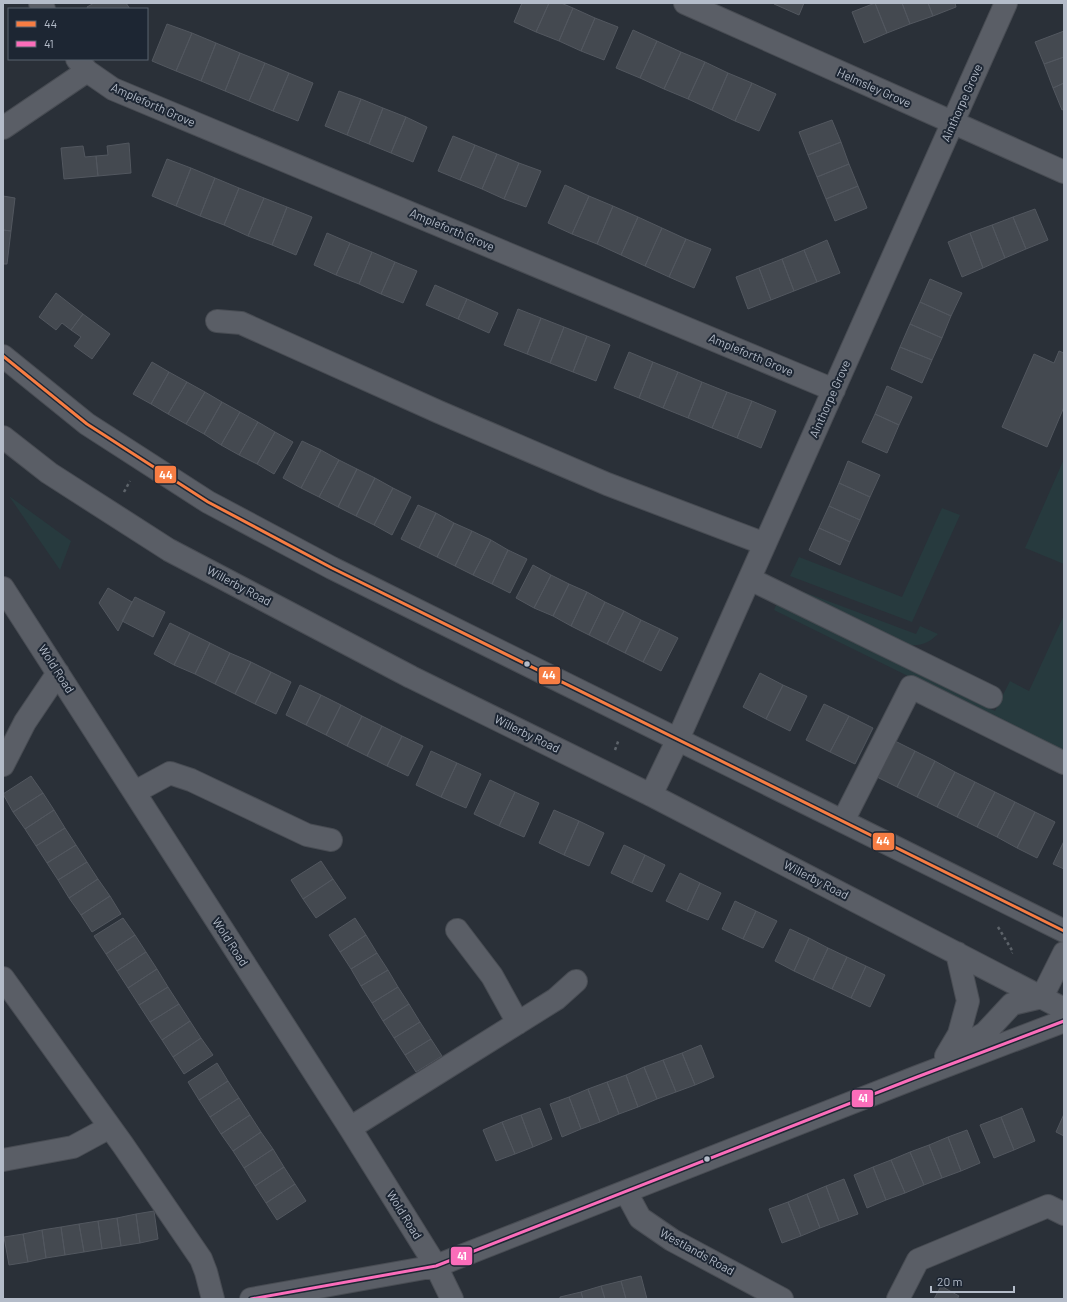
<svg xmlns="http://www.w3.org/2000/svg" width="1067" height="1302" font-family="Barlow,sans-serif">
	<style>
		.green { fill: #273a3e }
		.building { fill: #444950; stroke: #52575f }
		.lines { fill: none; stroke-linecap: round; stroke-linejoin: round }
		.minor-casing { stroke: #484c53; stroke-width: 24 }
		.path { stroke: #5d636a; stroke-width: 2.5; stroke-dasharray: 3 3; stroke-linecap: butt }
		.minor { stroke: #5a5e66; stroke-width: 22 }
		.bus-1-casing { stroke: #1d2633; stroke-width: 6 }
		.bus-2-casing { stroke: #1d2633; stroke-width: 6 }
		.bus-1 { stroke: #f77d43; stroke-width: 3 }
		.bus-2 { stroke: #fb6dba; stroke-width: 3 }
		.bus-dot { fill: #b4bcc9; stroke: #1d2633; stroke-width: 1.5 }
		.labels { text-anchor: middle; stroke-width: 4; stroke-linejoin: round; paint-order: stroke }
		.street-label { font-size: 12px; fill: #b4bcc9; stroke: #1d2633 }
		.line-badge { stroke: #1d2633; stroke-width: 1.5 }
		.badge-label { font-size: 11px; text-anchor: middle; font-weight: bold; fill: #fff }
	</style>
	<rect width="100%" height="100%" fill="#2a3038"/>
	<path class="green" d="M1064,459v105l-39,-16z
		M9,496l62,45 -11,29z
		M942,508l18,7 -48,107 -122,-46 9,-19 103,40z
		M801,591l115,43 4,-8 18,8c-8,8 -16,12 -28,11z
		M777,603l218,108 15,-30 19,10 35,-76v138l-290,-143z"/>
	<path class="building" d="M94,3h32l4,6h-42l-1,-2z
		M522,3h27l-13,29 -22,-10z
		M549,3h12l12,5 -14,33 -23,-9z
		M775,3h29l-5,12 -25,-11z
		M875,3h27l8,21 -23,9z
		M875,3l12,30 -23,10 -12,-31z
		M902,3h26l5,13 -23,8z
		M928,3h27l1,4 -23,9z
		M573,8l22,10 -14,33 -22,-10z
		M595,18l23,9 -14,33 -23,-9z
		M167,24l25,9 -16,38 -24,-10z
		M633,30l24,11 -17,37 -24,-10z
		M1064,31v26l-20,7 -9,-22z
		M192,33l24,10 -15,38 -25,-10z
		M657,41l24,11 -17,37 -24,-11z
		M216,43l24,10 -15,38 -24,-10z
		M681,52l24,10 -17,37 -24,-10z
		M240,53l25,10 -16,38 -24,-10z
		M1064,57v26l-11,5 -9,-24z
		M705,62l23,11 -16,37 -24,-11z
		M265,63l24,10 -16,38 -24,-10z
		M289,73l24,10 -15,38 -25,-10z
		M728,73l24,10 -17,38 -23,-11z
		M752,83l24,11 -17,37 -24,-10z
		M1064,83v26l-2,1 -9,-22z
		M339,91l22,8 -14,36 -22,-9z
		M361,99l22,9 -14,36 -22,-9z
		M383,108l23,9 -15,36 -22,-9z
		M406,117l21,10 -14,35 -22,-9z
		M832,120l9,22 -33,13 -9,-23z
		M453,136l22,9 -15,35 -22,-9z
		M841,142l8,22 -32,13 -9,-22z
		M129,143l2,30 -33,3 -2,-20 12,-1 -1,-9z
		M475,145l22,9 -15,35 -22,-9z
		M83,146l2,11 11,-1 2,20 -34,3 -3,-31z
		M497,154l22,9 -15,36 -22,-10z
		M167,159l24,9 -15,38 -24,-10z
		M519,163l22,8 -15,36 -22,-8z
		M849,164l9,22 -32,13 -9,-22z
		M191,168l24,10 -15,38 -24,-10z
		M215,178l24,10 -15,37 -24,-9z
		M565,185l24,11 -17,38 -24,-11z
		M858,186l9,22 -32,13 -9,-22z
		M239,188l25,10 -16,38 -24,-11z
		M3,196l12,2 -4,33 -8,-1z
		M589,196l24,10 -16,38 -25,-10z
		M264,198l23,9 -15,38 -24,-9z
		M613,206l25,11 -17,38 -24,-11z
		M287,207l25,10 -16,38 -24,-10z
		M1035,209l13,31 -22,9 -13,-32z
		M638,217l24,11 -17,38 -24,-11z
		M1013,217l13,32 -21,9 -13,-33z
		M992,225l13,33 -22,10 -13,-35z
		M662,228l24,11 -17,38 -24,-11z
		M3,230l8,1 -4,33h-4z
		M327,233l23,10 -14,32 -22,-10z
		M970,233l13,35 -21,9 -14,-35z
		M686,239l25,10 -17,39 -25,-11z
		M827,240l13,33 -23,9 -13,-32z
		M350,243l22,9 -13,32 -23,-9z
		M804,250l13,32 -23,9 -12,-32z
		M372,252l23,10 -14,32 -22,-10z
		M782,259l12,32 -23,9 -12,-32z
		M395,262l22,9 -14,32 -22,-9z
		M759,268l12,32 -23,9 -12,-32z
		M930,279l32,14 -11,23 -31,-14z
		M435,285l32,14 -9,20 -32,-14z
		M56,293l27,21 -12,16 -9,-7 -6,7 -17,-13z
		M467,299l31,14 -9,20 -31,-14z
		M920,302l31,14 -9,22 -32,-14z
		M518,309l23,9 -14,36 -23,-9z
		M83,314l27,20 -18,25 -18,-13 7,-9 -10,-7z
		M541,318l23,9 -14,36 -23,-9z
		M910,324l32,14 -10,22 -32,-13z
		M564,327l23,9 -14,36 -23,-9z
		M587,336l23,9 -14,36 -23,-9z
		M900,347l32,13 -10,23 -31,-14z
		M1059,351l5,2v54l-17,40 -45,-20 32,-73 20,9z
		M629,352l24,10 -14,36 -25,-10z
		M152,362l17,10 -18,32 -18,-10z
		M653,362l25,10 -15,36 -24,-10z
		M169,372l18,10 -19,32 -17,-10z
		M678,372l24,10 -14,36 -25,-10z
		M187,382l18,10 -19,32 -18,-10z
		M702,382l25,10 -15,36 -24,-10z
		M887,386l25,11 -13,28 -24,-11z
		M205,392l17,10 -18,32 -18,-10z
		M727,392l25,9 -15,37 -25,-10z
		M752,401l24,10 -15,37 -24,-10z
		M222,402l18,10 -19,33 -17,-11z
		M240,412l18,10 -19,33 -18,-10z
		M875,414l24,11 -12,28 -25,-11z
		M258,422l17,10 -18,32 -18,-9z
		M275,432l18,10 -19,32 -17,-10z
		M302,441l19,9 -20,38 -18,-10z
		M321,450l18,10 -20,37 -18,-9z
		M339,460l18,9 -19,38 -19,-10z
		M848,461l32,14 -10,22 -31,-14z
		M357,469l18,9 -19,38 -18,-9z
		M375,478l18,10 -19,37 -18,-9z
		M839,483l31,14 -10,23 -31,-14z
		M393,488l18,9 -19,38 -18,-10z
		M418,505l18,8 -17,35 -18,-9z
		M829,506l31,14 -10,22 -31,-14z
		M436,513l18,10 -17,34 -18,-9z
		M454,523l18,8 -17,35 -18,-9z
		M819,528l31,14 -10,23 -31,-15z
		M472,531l19,9 -18,35 -18,-9z
		M491,540l17,10 -16,34 -19,-9z
		M508,550l19,9 -17,34 -18,-9z
		M533,565l18,10 -17,33 -18,-10z
		M551,575l18,9 -16,32 -19,-8z
		M569,584l18,8 -16,34 -18,-10z
		M108,588l24,14 -14,29 -19,-28z
		M587,592l18,10 -16,33 -18,-9z
		M135,597l30,15 -12,25 -31,-16z
		M605,602l19,9 -17,33 -18,-9z
		M624,611l17,9 -16,33 -18,-9z
		M641,620l19,9 -17,33 -18,-9z
		M170,623l20,10 -16,32 -20,-11z
		M660,629l18,9 -17,33 -18,-9z
		M190,633l20,10 -15,31 -21,-9z
		M210,643l20,10 -15,31 -20,-10z
		M230,653l21,9 -16,32 -20,-10z
		M251,662l20,10 -16,32 -20,-10z
		M271,672l20,10 -15,32 -21,-10z
		M760,673l23,12 -17,34 -23,-12z
		M300,685l21,10 -15,30 -20,-10z
		M783,685l24,11 -17,35 -24,-12z
		M321,695l20,10 -15,30 -20,-10z
		M824,704l25,12 -19,36 -24,-12z
		M341,705l21,11 -15,30 -21,-11z
		M362,716l20,10 -15,30 -20,-10z
		M849,716l24,12 -18,36 -25,-12z
		M382,726l20,10 -15,30 -20,-10z
		M402,736l21,10 -15,30 -21,-10z
		M895,741l20,10 -18,36 -20,-10z
		M431,751l26,12 -16,34 -25,-12z
		M915,751l20,10 -18,36 -20,-10z
		M935,761l20,11 -18,35 -20,-10z
		M457,763l24,11 -15,34 -25,-11z
		M955,772l20,10 -18,35 -20,-10z
		M31,776l12,17 -30,19 -10,-18z
		M490,780l25,12 -16,34 -25,-12z
		M975,782l20,10 -18,35 -20,-10z
		M515,792l24,11 -15,34 -25,-11z
		M995,792l20,10 -18,35 -20,-10z
		M43,793l11,17 -29,19 -12,-17z
		M1015,802l20,10 -18,36 -20,-11z
		M54,810l11,18 -29,18 -11,-17z
		M554,810l25,11 -15,34 -25,-12z
		M1035,812l20,10 -18,36 -20,-10z
		M579,821l25,12 -15,33 -25,-11z
		M65,828l11,17 -29,18 -11,-17z
		M1064,841v28l-11,-5z
		M76,845l11,17 -29,18 -11,-17z
		M624,845l21,10 -13,28 -21,-10z
		M645,855l20,10 -13,27 -20,-9z
		M321,861l12,18 -30,20 -12,-19z
		M87,862l11,17 -29,19 -11,-18z
		M680,873l20,10 -13,28 -21,-10z
		M98,879l12,17 -29,19 -12,-17z
		M333,879l13,19 -30,20 -13,-19z
		M700,883l21,10 -13,27 -21,-9z
		M110,896l11,18 -29,18 -11,-17z
		M735,901l21,10 -13,28 -21,-10z
		M756,911l21,10 -14,27 -20,-9z
		M123,918l12,17 -29,19 -12,-18z
		M355,918l11,17 -26,17 -11,-17z
		M790,929l19,9 -15,33 -19,-10z
		M135,935l11,17 -29,19 -11,-17z
		M366,935l11,18 -26,16 -11,-17z
		M809,938l19,10 -15,32 -19,-9z
		M828,948l19,9 -15,32 -19,-9z
		M146,952l11,17 -29,19 -11,-17z
		M377,953l11,17 -27,16 -10,-17z
		M847,957l19,9 -15,32 -19,-9z
		M866,966l19,9 -15,32 -19,-9z
		M157,969l11,18 -29,18 -11,-17z
		M388,970l10,17 -26,16 -11,-17z
		M168,987l11,17 -29,18 -11,-17z
		M398,987l11,17 -26,17 -11,-18z
		M179,1004l11,17 -28,19 -12,-18z
		M409,1004l11,18 -26,16 -11,-17z
		M190,1021l11,17 -28,19 -11,-17z
		M420,1022l11,17 -26,16 -11,-17z
		M201,1038l12,17 -29,19 -11,-17z
		M431,1039l11,17 -26,16 -11,-17z
		M701,1045l13,32 -19,8 -13,-32z
		M682,1053l13,32 -19,7 -13,-32z
		M663,1060l13,32 -19,7 -13,-32z
		M217,1063l11,18 -29,19 -11,-18z
		M644,1067l13,32 -19,8 -12,-32z
		M626,1075l12,32 -19,7 -12,-32z
		M228,1081l11,17 -29,19 -11,-17z
		M607,1082l12,32 -19,8 -12,-33z
		M588,1089l12,33 -19,7 -12,-32z
		M569,1097l12,32 -19,8 -12,-33z
		M239,1098l11,17 -29,19 -11,-17z
		M540,1108l12,31 -19,8 -12,-32z
		M1022,1108l13,33 -21,9 -13,-33z
		M1064,1114v22l-8,-4z
		M250,1115l11,17 -28,19 -12,-17z
		M521,1115l12,32 -18,7 -13,-32z
		M1001,1117l13,33 -20,8 -14,-33z
		M502,1122l13,32 -19,7 -13,-31z
		M967,1130l13,33 -19,8 -13,-34z
		M261,1132l12,17 -29,19 -11,-17z
		M948,1137l13,34 -19,7 -13,-33z
		M929,1145l13,33 -18,7 -14,-33z
		M273,1149l11,18 -29,19 -11,-18z
		M910,1152l14,33 -19,8 -14,-33z
		M891,1160l14,33 -19,7 -13,-33z
		M284,1167l11,17 -29,19 -11,-17z
		M873,1167l13,33 -19,8 -13,-33z
		M844,1179l14,35 -19,7 -13,-35z
		M295,1184l11,17 -29,19 -11,-17z
		M826,1186l13,35 -19,7 -13,-34z
		M807,1194l13,34 -19,8 -13,-34z
		M788,1202l13,34 -19,7 -13,-34z
		M154,1211l4,28 -18,4 -4,-29z
		M136,1214l4,29 -19,3 -4,-28z
		M117,1218l4,28 -19,3 -4,-28z
		M98,1221l4,28 -18,3 -5,-28z
		M79,1224l5,28 -19,3 -4,-28z
		M61,1227l4,28 -19,3 -4,-28z
		M42,1230l4,28 -18,4 -5,-28z
		M23,1234l5,28 -19,3 -5,-28z
		M641,1276l6,23h-21l-5,-18z
		M621,1281l5,18h-21l-4,-13z
		M601,1286l4,13h-22l-2,-7z
		M941,1286l18,10 -2,3h-23z
		M581,1292l2,7h-23v-2z"/>
	<g class="lines">
		<g class="minor-casing">
			<path id="minor" d="M40,3l4,6
				M685,3l379,169
				M77,59l10,12 26,18 721,301
				M3,128l84,-57
				M217,321l24,2 198,89 168,72 158,60
				M3,356l84,68 121,78 124,66 732,363
				M3,437l46,36 120,77 242,127 240,118 413,214
				M750,579l241,118
				M3,588l347,540 86,138 16,33
				M3,765l22,-43 33,-49
				M135,792l35,-19 21,7 116,55 24,5
				M651,795l27,-56 328,-736
				M843,821l68,-134 153,76
				M457,930l35,46 26,47
				M3,978l120,167 78,114 5,13 7,27
				M951,1053l34,-20 27,-29 30,-7 22,-44
				M946,1056l13,-22 9,-33 -11,-48
				M350,1128l206,-129 20,-18
				M3,1160l70,-13 37,-20
				M626,1192l14,26 32,22 110,59
				M251,1299l185,-33 481,-189 147,-56
				M898,1299l20,-39 130,-54 16,8"/>
		</g>
		<path class="path" d="M124,492l6,-11
			M615,750l4,-11
			M998,927l15,25 -1,1"/>
		<use href="#minor" class="minor"/>
		<g class="bus-1-casing">
			<path id="bus-1" d="M3,356l84,68 121,78 124,66 732,363"/>
		</g>
		<g class="bus-2-casing">
			<path id="bus-2" d="M251,1299l185,-33 481,-189 147,-56"/>
		</g>
		<use href="#bus-1" class="bus-1"/>
		<use href="#bus-2" class="bus-2"/>
	</g>
	<g class="bus-dot">
		<circle cx="527" cy="664" r="3.5"/>
		<circle cx="707" cy="1159" r="3.5"/>
	</g>
	<g class="labels">
		<g class="street-label">
			<text transform="translate(874 88) rotate(24)" y="4">Helmsley Grove</text>
			<text transform="translate(962 103) rotate(-66)" y="4">Ainthorpe Grove</text>
			<text transform="translate(153 105) rotate(24)" y="4">Ampleforth Grove</text>
			<text transform="translate(452 230) rotate(23)" y="4">Ampleforth Grove</text>
			<text transform="translate(751 355) rotate(23)" y="4">Ampleforth Grove</text>
			<text transform="translate(830 399) rotate(-66)" y="4">Ainthorpe Grove</text>
			<text transform="translate(239 586) rotate(28)" y="4">Willerby Road</text>
			<text transform="translate(56 669) rotate(57)" y="4">Wold Road</text>
			<text transform="translate(527 734) rotate(26)" y="4">Willerby Road</text>
			<text transform="translate(816 880) rotate(27)" y="4">Willerby Road</text>
			<text transform="translate(230 942) rotate(57)" y="4">Wold Road</text>
			<text transform="translate(404 1215) rotate(58)" y="4">Wold Road</text>
			<text transform="translate(697 1252) rotate(29)" y="4">Westlands Road</text>
		</g>
	</g>
	<g class="line-badge">
		<rect x="154" y="465" width="23" height="19" rx="4" fill="#f77d43"/>
		<rect x="538" y="666" width="23" height="19" rx="4" fill="#f77d43"/>
		<rect x="872" y="832" width="23" height="19" rx="4" fill="#f77d43"/>
		<rect x="851" y="1089" width="23" height="19" rx="4" fill="#fb6dba"/>
		<rect x="450" y="1246" width="23" height="20" rx="4" fill="#fb6dba"/>
	</g>
	<g class="badge-label">
		<text x="166" y="479">44</text>
		<text x="549" y="679">44</text>
		<text x="883" y="845">44</text>
		<text x="863" y="1102">41</text>
		<text x="462" y="1260">41</text>
	</g>
	<rect width="1067" height="1302" fill="none" stroke="#b4bcc9" stroke-width="8"/>
	<rect x="8" y="8" width="140" height="52" fill="#1d2633" stroke="#59626f"/>
	<rect x="16" y="21" width="20" height="6" fill="#f77d43" stroke="#59626f"/>
	<text x="44" y="28" font-size="12" fill="#b4bcc9">44</text>
	<rect x="16" y="41" width="20" height="6" fill="#fb6dba" stroke="#59626f"/>
	<text x="44" y="48" font-size="12" fill="#b4bcc9">41</text>
	<path d="M931 1286v6h83v-6" fill="none" stroke="#b4bcc9" stroke-width="2"/>
	<text x="937" y="1286" font-size="12" fill="#b4bcc9" stroke="#1d2633" stroke-width="3" paint-order="stroke">20 m</text>
</svg>
